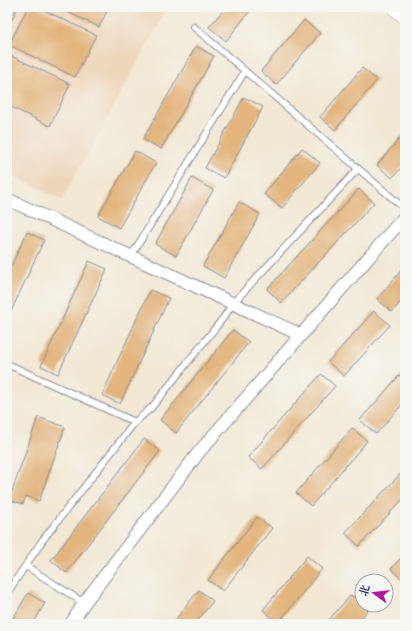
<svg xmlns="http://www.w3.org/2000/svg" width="412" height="631" font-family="'IM FELL DW Pica','Noto Serif SC',serif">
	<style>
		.built { fill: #eed6bb }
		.building { fill: #e3b47b }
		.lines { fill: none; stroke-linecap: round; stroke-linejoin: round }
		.lane-casing { stroke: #868c99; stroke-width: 8 }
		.street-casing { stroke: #868c99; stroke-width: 14 }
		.secondary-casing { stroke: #868c99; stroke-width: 18 }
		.lane { stroke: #fff; stroke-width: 6 }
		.street { stroke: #fff; stroke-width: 12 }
		.secondary { stroke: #fff; stroke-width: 17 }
	</style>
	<rect width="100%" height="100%" fill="#f6f6f2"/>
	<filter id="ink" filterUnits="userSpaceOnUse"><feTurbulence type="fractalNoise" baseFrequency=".025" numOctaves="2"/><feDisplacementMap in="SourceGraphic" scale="8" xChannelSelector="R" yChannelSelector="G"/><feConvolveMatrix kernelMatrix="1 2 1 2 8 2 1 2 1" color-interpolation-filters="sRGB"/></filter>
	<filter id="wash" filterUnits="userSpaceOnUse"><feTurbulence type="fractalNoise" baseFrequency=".012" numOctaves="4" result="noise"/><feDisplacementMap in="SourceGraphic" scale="16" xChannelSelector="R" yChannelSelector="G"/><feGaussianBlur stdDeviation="0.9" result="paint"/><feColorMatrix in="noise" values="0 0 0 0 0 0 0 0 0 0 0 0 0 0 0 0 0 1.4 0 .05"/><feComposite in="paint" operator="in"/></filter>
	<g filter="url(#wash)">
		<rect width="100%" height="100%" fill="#f2e8d4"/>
		<path class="built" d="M7,7h161l-106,193 -55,-27z"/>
		<g id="blocks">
			<path class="building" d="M7,7h11l-11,23z
				M28,7h9l59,28 -21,42 -66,-32z
				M57,7h52l-10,20z
				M226,7h27l-27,34 -17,-14z
				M304,20l16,13 -44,52 -15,-14z
				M196,46l18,10 -53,93 -18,-10z
				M7,54l63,30 -20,42 -43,-21z
				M362,68l15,12 -42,50 -15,-13z
				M244,97l19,10 -39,71 -19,-10z
				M405,132v32l-13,14 -15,-13z
				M302,148l18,15 -38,45 -18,-14z
				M135,151l21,12 -37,65 -21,-12z
				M192,178l21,12 -37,66 -21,-12z
				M359,189l15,14 -93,100 -14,-14z
				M239,202l21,12 -36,64 -21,-12z
				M27,232l17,8 -37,80v-45z
				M89,261l18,8 -49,105 -17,-8z
				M405,266v31l-13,15 -15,-13z
				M150,290l19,8 -49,106 -18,-9z
				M374,311l16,14 -46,51 -16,-14z
				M233,330l16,12 -73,91 -16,-13z
				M405,369v32l-29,33 -16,-14z
				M321,374l14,12 -73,83 -14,-12z
				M38,417l27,10 -26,74 -13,-5 -3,8 -14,-4z
				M352,428l15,13 -56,65 -15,-13z
				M144,439l16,12 -94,122 -15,-13z
				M403,471l2,2v24l-46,49 -14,-13z
				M257,517l15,11 -49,63 -15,-11z
				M405,553v29l-14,-13z
				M307,556l15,13 -44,54 -15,-13z
				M199,590l14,11 -18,23h-23z
				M28,593l17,10 -12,21h-23z
				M351,595l17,15 -12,14h-31z"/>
		</g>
	</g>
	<g filter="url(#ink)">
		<use href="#blocks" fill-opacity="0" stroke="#868c99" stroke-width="1"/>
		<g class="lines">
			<g class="lane-casing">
				<path id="lane" d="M194,27l211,182
					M131,256l114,-185
					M7,364l128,58
					M26,566l58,37
					M7,593l35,-52 93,-119 17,-15 72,-90 9,-14 125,-134"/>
			</g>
			<g class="street-casing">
				<path id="street" d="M7,199l294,136
					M71,624l13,-21 115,-151 206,-236"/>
			</g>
			<g class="secondary-casing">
				<path id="secondary" d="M395,7l10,8"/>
			</g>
			<use href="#lane" class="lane"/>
			<use href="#street" class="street"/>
			<use href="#secondary" class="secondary"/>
		</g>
	</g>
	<rect width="412" height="631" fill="none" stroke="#f6f6f2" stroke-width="24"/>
	<g transform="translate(374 593) rotate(285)"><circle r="19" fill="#f6f6f2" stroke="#9ea6b7"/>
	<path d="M0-3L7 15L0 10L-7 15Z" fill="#b5179e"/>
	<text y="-6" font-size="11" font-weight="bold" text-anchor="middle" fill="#1b2f5e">北</text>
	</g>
</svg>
